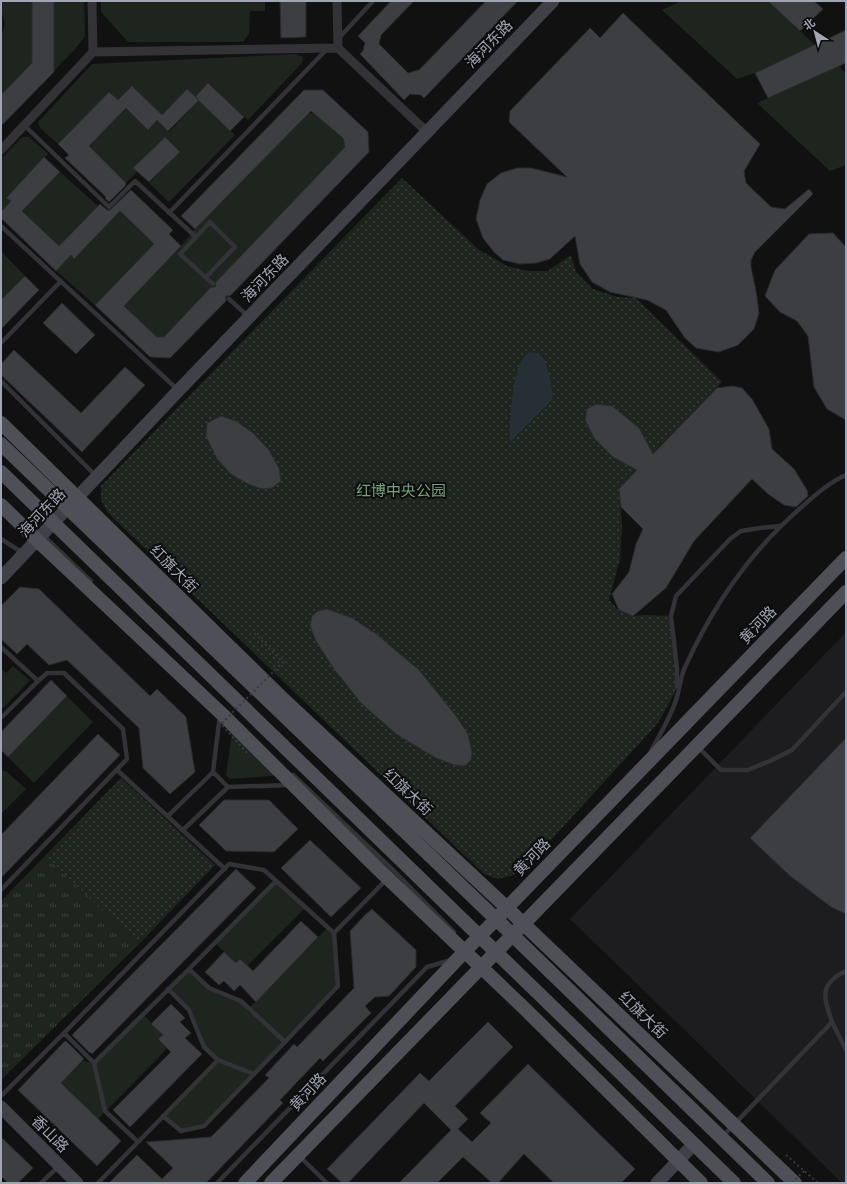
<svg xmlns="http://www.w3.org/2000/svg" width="847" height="1184" font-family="'Space Grotesk','Noto Sans SC',sans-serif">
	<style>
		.built { fill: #1d1d1f }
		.grass { fill: url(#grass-tufts) }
		.park { fill: url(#park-dots) }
		.garden { fill: #1d251e }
		.water { fill: #272f36 }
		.building { fill: #3d3e42; stroke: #2b2b2e }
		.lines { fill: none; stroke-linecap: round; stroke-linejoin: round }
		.path { stroke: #38393f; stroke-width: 2; stroke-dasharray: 2 3; stroke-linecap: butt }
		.lane { stroke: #323237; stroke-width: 4.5 }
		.street { stroke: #323237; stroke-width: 9 }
		.secondary { stroke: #404148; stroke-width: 13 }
		.primary { stroke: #4e4f57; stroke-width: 14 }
		.path-bridge { stroke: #38393f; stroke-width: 2; stroke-dasharray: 2 3; stroke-linecap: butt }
		.labels { text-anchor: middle; stroke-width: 4; stroke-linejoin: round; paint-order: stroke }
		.street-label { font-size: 15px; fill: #a1a6b4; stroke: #0c0c0d }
		.park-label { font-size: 15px; fill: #77a07c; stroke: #0c0c0d }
	</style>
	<defs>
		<pattern id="grass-tufts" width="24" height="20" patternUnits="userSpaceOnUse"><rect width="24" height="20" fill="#1d251e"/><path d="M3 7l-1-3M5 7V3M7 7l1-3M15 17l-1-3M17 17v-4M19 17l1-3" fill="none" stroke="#3b423c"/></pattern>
		<pattern id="park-dots" width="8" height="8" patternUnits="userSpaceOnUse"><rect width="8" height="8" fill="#1d251e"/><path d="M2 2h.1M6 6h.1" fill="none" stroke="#3b423c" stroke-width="1.8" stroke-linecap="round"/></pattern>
	</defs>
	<rect width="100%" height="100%" fill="#111112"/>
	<path class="built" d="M846,632v551h-4l-272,-264z"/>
	<path class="grass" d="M45,856l94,88 -138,136v-179z"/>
	<path class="park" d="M402,178l76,71 29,17 21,5h20l23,-16 5,17 17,17 24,8 19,1 86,84 -103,107 3,37 -2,33 -11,41 10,11 14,5 14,-1 24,1 6,52 -2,24 -17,31 -130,142 -17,11 -13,3 -14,-5 -376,-361 -7,-13v-14z
		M121,778l94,87 -76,79 -94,-88z"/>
	<path class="garden" d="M1,1h31v62l-31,32v-59l4,-12 -4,-14z
		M54,1h30l1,35 -8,11 -23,24z
		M101,1h164v10h-15l-1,23 -6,8h-115l-27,-30z
		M681,1h87l47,44 -60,28 -18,6 -75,-69z
		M296,54l7,3 -1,6 -54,57 -40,-37 -13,14 -8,-8 -25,26 -30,-29 -14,14 -9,-8 -51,52 -18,-16 -2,-6 54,-58z
		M839,66l7,8v91l-16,6 -73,-68z
		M199,100l36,35 -66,67 -20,-19 31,-31 -15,-15 -32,31 4,4 -11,11 -37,-37 37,-38 22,22 9,-10 12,12z
		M309,113l6,1 28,24 2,9 -181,190h-7l-33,-31 57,-60 14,-17z
		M22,137h7l19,17 -42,43 5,4 -10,11v-53z
		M60,172l38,34 -39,40 -37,-35z
		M118,210l36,34 -59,61 -39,-34 15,-16 3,4z
		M1,251l24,25 -24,24z
		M13,666l17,14 -28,29 -1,-2v-39l5,5z
		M67,696l26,26 -59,61 -26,-26z
		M233,725l51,50 -54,4 -4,-4z
		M1,770l6,2 19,17 -25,25z
		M276,881l30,26 -59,59 -7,-7 -4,4 -21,-20z
		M328,927l6,6 4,53 -134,140 -23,5 -18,-15 55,-56 -14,-13 -15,-37 -21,-21 21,-20 20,19 32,13 8,7z
		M143,1014l20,21 -4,4 8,9 -7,8 -62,63 -37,-36 22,-22 11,2z"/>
	<path class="water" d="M530,352c5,1 11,2 14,7 5,9 8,30 9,40l-43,43c0,-19 1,-82 20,-90z"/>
	<path class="building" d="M32,1h22v71l-53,54v-31l31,-32z
		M280,1h26v36l-25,1z
		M391,1h23l-33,34 -2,9 29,29 11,-3 67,-69h32l-94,97 -3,-3 -11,-1 -6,6 -44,-46 3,-3 2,-8 -7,-7z
		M768,1h46l9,8 -23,22z
		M623,13l137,131 -16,27 2,12 25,24 14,2 24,-20 4,5 -58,58 -4,8v7l5,24 3,22 -5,16 -16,16 -19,7 -23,-4 -11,-10 -19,-28 -19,-10 -37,-8 -18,-10 -12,-18 -5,-28 -25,23 -14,4 -16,1 -17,-4 -9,-8 -11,-14 -7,-19 4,-19 7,-16 14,-11 16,-5h14l36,9 -58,-55 1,-11 80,-83 10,10z
		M846,30v33l-78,35 -13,-25z
		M208,83l36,34 -14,14 -35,-34z
		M132,86l30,29 25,-26 12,11 -31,31 -11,-11 -9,10 -22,-22 -37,38 37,37 -1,1 1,1 -17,17 -4,-4 1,-1 -41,-39 4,-3 -11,-11 51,-52 9,8z
		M304,90h19l45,42 1,20 -139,144h-4v5l-56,57 -20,-1 -55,-52 59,-61 -34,-33 -46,48 -3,-4 -15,16 -55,-53v-6l10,-11 -5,-3 38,-41 16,15 -38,39 37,35 41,-42 7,6h3l21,-20 42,40 -4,4 12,12 -57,60 33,31h7l47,-50h4l1,-5 129,-135 -2,-9 -32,-27 -116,118 -14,-13z
		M165,137l15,15 -31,30 -16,-14z
		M833,233l13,14v173l-19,-11 -13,-22 -6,-51 -11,-15 -17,-9 -15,-16 10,-26 34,-36z
		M25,276l14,14 -38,39v-29z
		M62,303l33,32 -19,19 -33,-31z
		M14,350l67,63 44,-46 20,18 -63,67 -81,-77v-11z
		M732,386l10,2 10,11 17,30 3,20 22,20 13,21 1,6 -12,11 -12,-2 -16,-11 -16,-15 -58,62 -28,47 -33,28 -14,-6 -7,-16 17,-22 7,-28 7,-15 -22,-22 -2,-18 18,-19 -24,-13 -19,-19 -9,-18 2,-11 9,-5 16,2 27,22 14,26 64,-66z
		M221,416l15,5 17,12 16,17 10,18 2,13 -9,7 -10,1 -14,-5 -17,-10 -14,-15 -11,-23 1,-13z
		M20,587l19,2 111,107 7,-7 29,28 9,55 -25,22 -27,-26 -4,-40 -72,-68 -18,5 -22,-21 -10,10 -16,-15v-33z
		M327,609l25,9 23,15 44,37 37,46 12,18 4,18 -1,8 -6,6 -11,-1 -18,-7 -40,-24 -35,-31 -27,-34 -18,-28 -6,-15 2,-10 6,-5z
		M51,680l16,16 -59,61 -7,-7v-18z
		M98,734l22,21 -119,123v-43z
		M846,738v176l-15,-7 -42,-32 -39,-37z
		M224,800h45l29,29 -24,23 -48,-1 -27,-26z
		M310,840l51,48 -30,29 -50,-49z
		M236,869l20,19 -164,166 -2,-2v1l-18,-18z
		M372,909l44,41v17l-27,29 -14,1 -10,9 6,7 -48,48 -3,-3 -40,42 3,3 -77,80h-97l28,-28 25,24 11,-11 -27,-26 65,-5 58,-59 -4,-3 29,-31 3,3 57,-59 -4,-57 15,-16z
		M301,921l17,16 -62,65 -16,-17 -6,6 -10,-10 -5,4 -14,-13 19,-20 12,11 4,-4 13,12z
		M171,1004l14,14 -5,4 11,11 -6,5 17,16 -72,73 -17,-17 58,-58 -13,-13 5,-4 -12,-11z
		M488,1022l25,25 -58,59 13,13 -10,10 14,13 19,-19 -11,-10 48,-49 107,105 -14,14h-67l-30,-29 -26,29h-6l-29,-26 -26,26h-38l52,-53 -27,-27 -76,80h-6l-15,-14 93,-96 9,8z
		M66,1041l18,18 -23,24 60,58 -24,25 -79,-76 46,-48z
		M1,1137l32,31 -15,15h-10l-7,-7z"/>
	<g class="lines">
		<path class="path" d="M786,1155l32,28"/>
		<path class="lane" d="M339,38l34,-37
			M24,125l85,82 26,-26 61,56 -16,17 33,30
			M169,213l159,-165
			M1,226l176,163
			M196,237l14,-15 25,25 -29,30
			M229,299l19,17
			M1,343l60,-62
			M1,381l95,95
			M43,535l48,46
			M1,539l22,14
			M1,647l37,34 -36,36 -1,-1
			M677,687v-19l-6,-52 5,-20 54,-57 11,-8 19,-3 20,-2
			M698,747l23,23h27l22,-9 22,-11 54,-58
			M651,751c8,-15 18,-31 24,-48 5,-13 5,-27 11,-38 28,-61 67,-117 118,-160 13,-12 26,-23 42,-30
			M117,770l108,99
			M213,772l7,-57
			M293,775l101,96 60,61
			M228,787l62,-2
			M168,816l45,-44 15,15 -45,43
			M1,890l126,-131 -4,-30 -59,-56h-17l-9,8
			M189,969l87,-88
			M168,989l21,21 15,37 14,13
			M832,1022l14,28
			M64,1033l165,-169 35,6 70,63
			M285,1042l53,-56 -4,-53 52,-53
			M94,1063l11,48 32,30
			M1,1096l63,-63 30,30 95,-94 20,19 32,13 44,41 -31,32 -36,-14 -120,123
			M163,1116l18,15 23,-5 50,-52
			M723,1136l109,-114c-8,-24 -14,-38 14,-51
			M299,1156l28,27
			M41,1183l18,-17
			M217,1183l210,-216 24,-7"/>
		<path class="street" d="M92,1l1,51 245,-4 -1,-47
			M338,48l89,84
			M1,150l92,-98"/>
		<path class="secondary" d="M1,578l178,-188 374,-389
			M1,1107l76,76
			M657,1183l37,-39"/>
		<path class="primary" d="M1,423l280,274 226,211 288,275
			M1,444l495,475 272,264
			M1,472l733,711
			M1,505l39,38 183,172 153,152 149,142 176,174
			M245,1183l224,-236 377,-389
			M271,1183l485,-498 90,-93"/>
		<path class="path-bridge" d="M247,753l-26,-29 62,-62 -30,-30
			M792,1183l12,-12"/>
	</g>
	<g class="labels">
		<g class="street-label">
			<text transform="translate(489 44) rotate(-46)" y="5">海河东路</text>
			<text transform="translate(265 278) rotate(-46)" y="5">海河东路</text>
			<text transform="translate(42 513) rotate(-47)" y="5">海河东路</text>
			<text transform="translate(174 569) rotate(45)" y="5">红旗大街</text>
			<text transform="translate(758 625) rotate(-46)" y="5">黄河路</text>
			<text transform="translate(408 792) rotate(43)" y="5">红旗大街</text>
			<text transform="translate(532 857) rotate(-46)" y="5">黄河路</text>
			<text transform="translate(643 1015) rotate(44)" y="5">红旗大街</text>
			<text transform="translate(308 1092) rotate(-47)" y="5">黄河路</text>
			<text transform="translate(50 1134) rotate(45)" y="5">香山路</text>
		</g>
		<g class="park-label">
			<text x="401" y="496">红博中央公园</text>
		</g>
	</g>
	<rect width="847" height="1184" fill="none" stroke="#a1a6b4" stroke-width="4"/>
	<g transform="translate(815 32) rotate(324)" stroke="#0c0c0d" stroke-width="3" paint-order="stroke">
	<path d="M0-3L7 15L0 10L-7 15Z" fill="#a1a6b4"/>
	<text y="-6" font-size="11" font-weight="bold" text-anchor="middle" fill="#a1a6b4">北</text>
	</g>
</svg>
